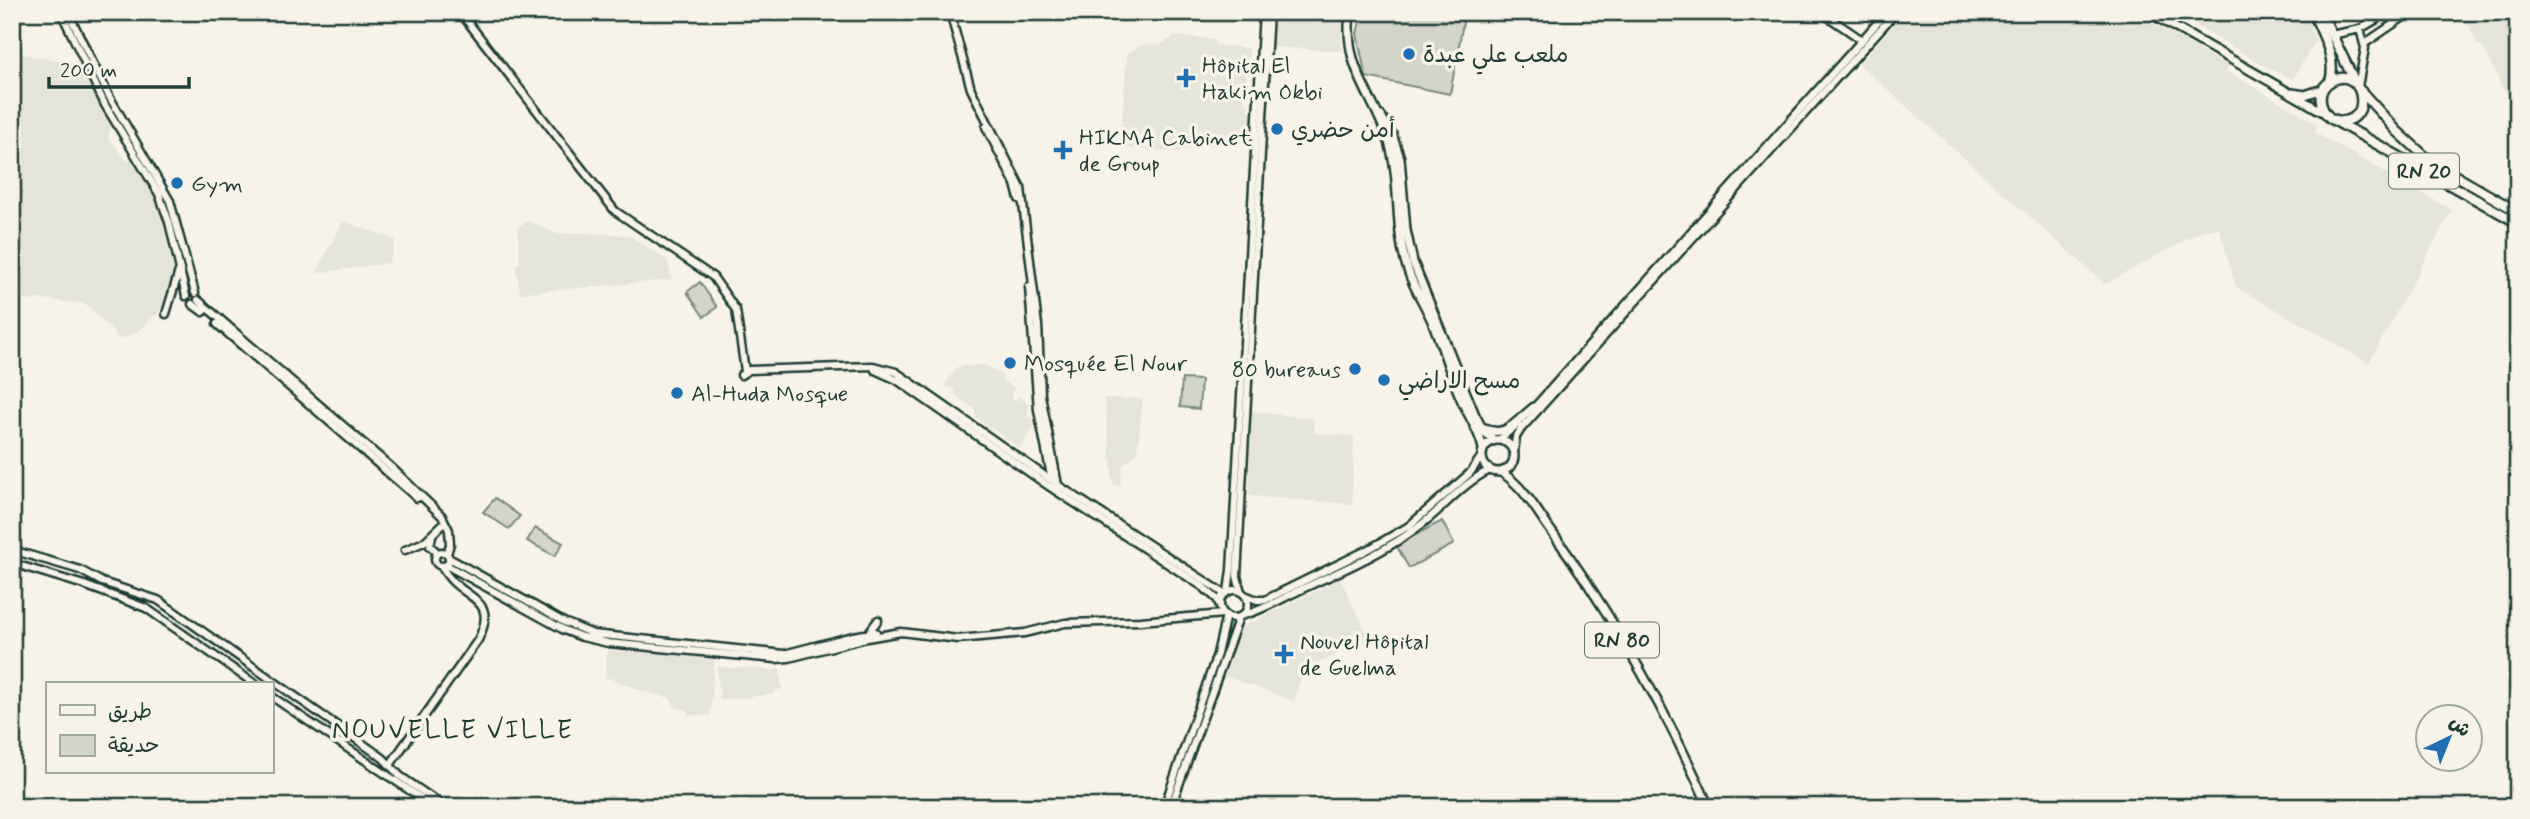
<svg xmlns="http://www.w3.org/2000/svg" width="2530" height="819" font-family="Mynerve,'Playpen Sans Arabic',sans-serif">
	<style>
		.built { fill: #e5e4d9 }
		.green { fill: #d3d5ca; stroke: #79897f; stroke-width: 2 }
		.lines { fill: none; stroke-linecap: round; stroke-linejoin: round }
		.tertiary-casing { stroke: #1f3d34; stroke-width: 11 }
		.secondary-casing { stroke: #1f3d34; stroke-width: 11 }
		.primary-casing { stroke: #1f3d34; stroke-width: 12 }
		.trunk-casing { stroke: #1f3d34; stroke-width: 13 }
		.tertiary { stroke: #f7f3e8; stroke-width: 6 }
		.secondary { stroke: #f7f3e8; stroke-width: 6 }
		.primary { stroke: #f7f3e8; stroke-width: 7 }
		.trunk { stroke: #f7f3e8; stroke-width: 8 }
		.poi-dot { fill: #1f6fb2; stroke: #f7f3e8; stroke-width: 2.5 }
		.labels { text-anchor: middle; stroke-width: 7; stroke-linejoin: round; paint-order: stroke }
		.shield { fill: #f7f3e8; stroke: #60746a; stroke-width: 2 }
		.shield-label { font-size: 21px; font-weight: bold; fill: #1f3d34 }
		.poi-label { font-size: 23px; fill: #1f3d34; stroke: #f7f3e8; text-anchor: start }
		.quarter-label { font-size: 26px; letter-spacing: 2px; fill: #1f3d34; stroke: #f7f3e8 }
	</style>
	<rect width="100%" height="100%" fill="#f7f3e8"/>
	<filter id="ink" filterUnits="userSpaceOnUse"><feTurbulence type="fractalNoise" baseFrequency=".0143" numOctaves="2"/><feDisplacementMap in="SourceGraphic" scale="14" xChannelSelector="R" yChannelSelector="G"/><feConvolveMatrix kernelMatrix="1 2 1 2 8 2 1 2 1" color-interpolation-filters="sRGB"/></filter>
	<g filter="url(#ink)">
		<path class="built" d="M1274,12h70l-3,28 2,11 -72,-4z
			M1905,12h228l95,54 -2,5 92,53 -4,8 138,78 -83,153 -133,-76 -17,-59 -17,3 -97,53 -246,-220z
			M2173,12h132l11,28 -23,39 -23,-10z
			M2476,12h42v67l-9,16 -6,-6 -21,-44 -4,1 -13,-29z
			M1175,36l39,4 1,5 34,4 -5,54 4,1 -1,6 4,2 -2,26 -73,14 -56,-4 7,-95 17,-9 16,1z
			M12,52l64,12 6,-4 29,66 -2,12 16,21 12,4 22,35 7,22 -4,2 11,45 -2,20 -3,11 -11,16 -23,20 -14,5 -34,-35 -46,-5 -11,2 -17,-6z
			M343,221l53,19 -7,23 -73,10z
			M528,221l30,13 25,-1 45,2 39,25 5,20 -152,13 -4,-26 1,-3 3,-1 -2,-37z
			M986,365l17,11 -1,4 12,8 -3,6 2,2 -1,3 3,2 3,-5 10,7v14h3l3,9 -14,22 -45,-31v-8l-19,-13 -2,-7 -10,-3 13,-19z
			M1104,398l39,1 -6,54 -14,12 -3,20 -7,-1z
			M1251,411l63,8v14l40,3 -2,68 -103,-8z
			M1340,579l30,60 -67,31 -9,31 -69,-25 17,-49z
			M607,650l108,8 -5,58 -22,-1v-5l-12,-2 -6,-10 -22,-5 -43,-16z
			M717,667l63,3 2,19 -8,2v3l-54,6z"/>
		<path class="green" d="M1362,12h103l-15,82 -84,-17 -9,-43z
			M700,282l17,25 -13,10 -17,-25z
			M1182,379l19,1 -2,29 -19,-2z
			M495,498l25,18 -11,13 -26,-17z
			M1442,521l12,23 -45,24 -13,-23z
			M535,528l28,15 -8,13 -28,-15z"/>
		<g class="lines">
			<g class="tertiary-casing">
				<path id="tertiary" d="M61,12l44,93 54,89 10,28 17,74
					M68,12l41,84 61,105 25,92
					M460,12l155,199 98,66 23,33 9,61
					M1821,12l41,28
					M951,16l20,73 50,99 17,137 3,70 17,90 -8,2
					M2331,35l29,-6 29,-17
					M2364,44l47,-32
					M2358,87l7,-39 -5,-19
					M986,127l29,57 4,15
					M1029,287l9,123 14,71
					M198,300l194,168 50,48 7,14 1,14 -3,10
					M192,304l11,8
					M166,314l13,-43
					M217,324l200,174
					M875,370l22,10 153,107 153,100 14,12 3,7
					M741,375l8,-5 124,-4 23,6 162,113 167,109
					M432,536l-2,10 8,7
					M12,550l68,20 22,12 56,18 225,158 17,18 45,31
					M405,550l19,-8 21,-20
					M435 559a7 7 0 1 1 14 0a7 7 0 1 1-14 0Z
					M449,558l115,64 29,12 191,20 69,-18 23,-4
					M12,563l72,22 62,23 109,76
					M446,565l118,65 18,7 26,6 168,16 13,-1 78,-20 34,-6 57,7 67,-6 40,-10 75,-2 84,-7
					M1228,592l3,-22 32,-558
					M1241,592l-4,-16 32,-564
					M869,632l9,-12
					M271,696l163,111
					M390,765l88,-125c23,-46 -19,-39 -36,-73"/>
			</g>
			<g class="secondary-casing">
				<path id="secondary" d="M1532,410l355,-398
					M1499,440l20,-17
					M1514,452l2,-15 5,-8 375,-417
					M1220 604a14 14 0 1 1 28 0a14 14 0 1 1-28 0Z
					M1245,595l12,5h8l104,-51 40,-23 61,-53 11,-16
					M1244,615c19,-5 37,-16 54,-24 40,-19 84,-37 120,-64 24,-17 44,-44 72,-57
					M1164,807l53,-153 9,-39
					M1171,807l68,-190"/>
			</g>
			<g class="primary-casing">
				<path id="primary" d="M1350,12c-7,57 23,81 39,130 13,43 4,89 20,131 6,17 16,32 23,48 11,26 18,54 30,80 7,16 18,31 21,48
					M2148,12l177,101
					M2292,93l13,2 18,-6
					M1381,116l11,18 8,24 6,72 7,32 62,153 9,17 10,8
					M1485,428c20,12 34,-10 49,-21
					M1482 456a16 16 0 1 1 32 0a16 16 0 1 1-32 0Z
					M1501,472c21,13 34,36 48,56 64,87 116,181 160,279"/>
			</g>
			<g class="trunk-casing">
				<path id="trunk" d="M2313,12c9,22 24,45 17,70
					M2321,12l34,70
					M2361,91l36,40 33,30 88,51
					M2330,118c45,18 38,-56 1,-37 -15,9 -12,27 -1,37l188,105"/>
			</g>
			<use href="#tertiary" class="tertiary"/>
			<use href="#secondary" class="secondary"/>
			<use href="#primary" class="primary"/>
			<use href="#trunk" class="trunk"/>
		</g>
	</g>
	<g class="poi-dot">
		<circle cx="1409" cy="54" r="7"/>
		<path d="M1182.5 67.5h7v7h7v7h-7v7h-7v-7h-7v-7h7z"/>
		<circle cx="1277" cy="129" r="7"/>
		<path d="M1059.5 139.5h7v7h7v7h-7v7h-7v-7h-7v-7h7z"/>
		<circle cx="177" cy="183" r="7"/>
		<circle cx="1010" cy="363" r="7"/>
		<circle cx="1355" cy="369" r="7"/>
		<circle cx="1384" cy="380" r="7"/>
		<circle cx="677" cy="393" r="7"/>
		<path d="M1280.5 643.5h7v7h7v7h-7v7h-7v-7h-7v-7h7z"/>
	</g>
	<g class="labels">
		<g class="shield">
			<rect x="2389" y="153.5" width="70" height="35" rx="5"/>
			<rect x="1585" y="622.5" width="74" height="35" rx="5"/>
		</g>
		<g class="shield-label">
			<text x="2424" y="178">RN 20</text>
			<text x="1622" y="647">RN 80</text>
		</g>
		<g class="poi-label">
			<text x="1423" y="62">ملعب علي عبدة</text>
			<text x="1202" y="73">Hôpital El<tspan x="1202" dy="26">Hakim Okbi</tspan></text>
			<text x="1291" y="137">أمن حضري</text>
			<text x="1079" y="145">HIKMA Cabinet<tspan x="1079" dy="26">de Group</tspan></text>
			<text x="191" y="191">Gym</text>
			<text x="1024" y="371">Mosquée El Nour</text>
			<text x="1341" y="377" text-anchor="end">80 bureaus</text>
			<text x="1398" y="388">مسح الاراضي</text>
			<text x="691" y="401">Al-Huda Mosque</text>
			<text x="1300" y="649">Nouvel Hôpital<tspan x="1300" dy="26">de Guelma</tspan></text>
		</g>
		<g class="quarter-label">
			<text x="453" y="738">NOUVELLE VILLE</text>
		</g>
	</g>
	<rect width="2530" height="819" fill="none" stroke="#f7f3e8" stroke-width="42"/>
	<rect x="21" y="21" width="2488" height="777" fill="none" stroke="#1f3d34" stroke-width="2.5" filter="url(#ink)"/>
	<rect x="46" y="682" width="228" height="91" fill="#f7f3e8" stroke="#a1aaa0" stroke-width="2"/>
	<rect x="60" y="705" width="35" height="10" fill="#f7f3e8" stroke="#a1aaa0" stroke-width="2"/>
	<text x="108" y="718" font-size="21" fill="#1f3d34">طريق</text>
	<rect x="60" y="735" width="35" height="21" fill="#d3d5ca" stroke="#a1aaa0" stroke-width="2"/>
	<text x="108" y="752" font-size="21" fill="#1f3d34">حديقة</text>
	<g transform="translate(2449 738) rotate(43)"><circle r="33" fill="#f7f3e8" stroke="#a1aaa0" stroke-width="2"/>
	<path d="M0-5L12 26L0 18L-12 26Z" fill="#1f6fb2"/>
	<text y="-10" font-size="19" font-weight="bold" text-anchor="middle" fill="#1f3d34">ش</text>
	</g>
	<path d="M49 77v10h140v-10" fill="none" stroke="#1f3d34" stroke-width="3.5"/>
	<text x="60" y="77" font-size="21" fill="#1f3d34" stroke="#f7f3e8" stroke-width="5" paint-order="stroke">200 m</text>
</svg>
